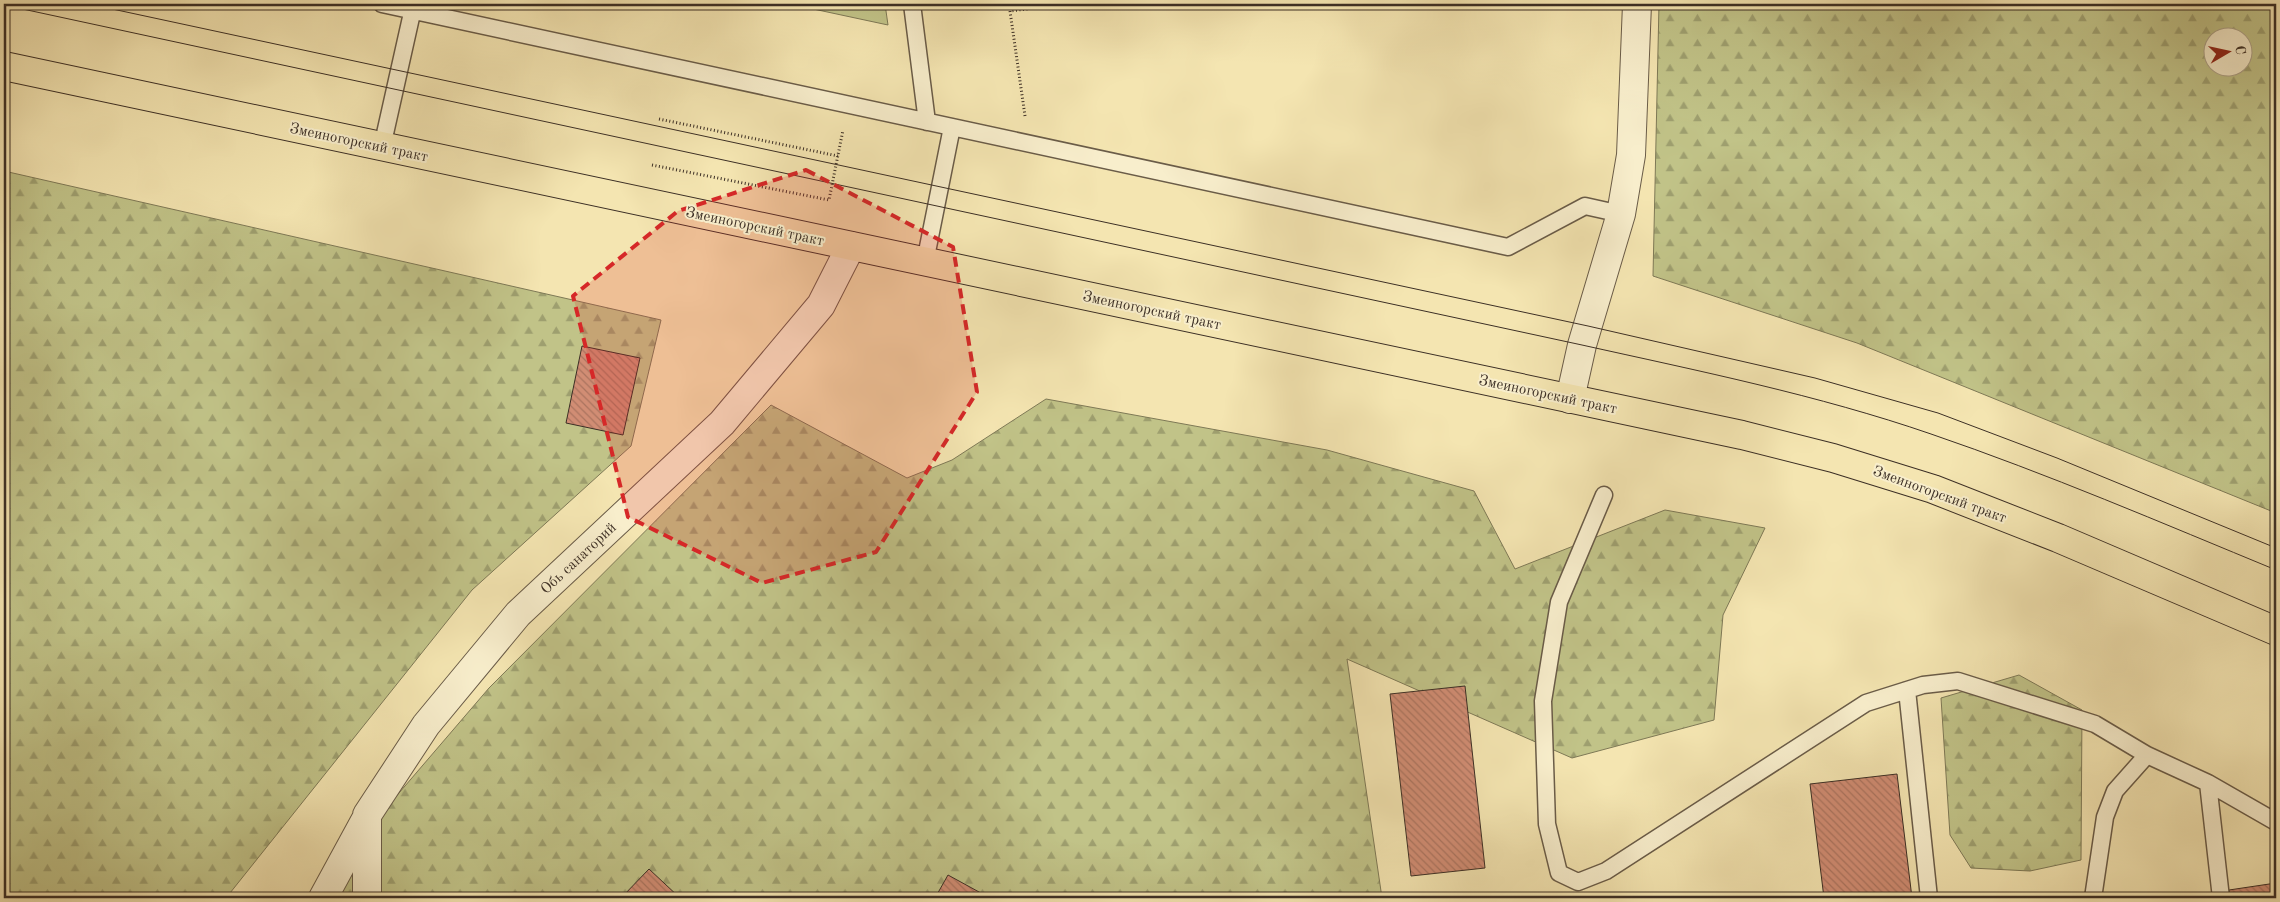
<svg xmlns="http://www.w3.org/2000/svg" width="2280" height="902" font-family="'Old Standard TT',serif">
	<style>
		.grass { fill: #c1c388; stroke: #7e7956 }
		.forest { fill: url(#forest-firs); stroke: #7e7956; fill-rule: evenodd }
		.building { fill: url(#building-back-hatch); stroke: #3c2f25 }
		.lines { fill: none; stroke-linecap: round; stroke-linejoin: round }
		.service-casing { stroke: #6a5c48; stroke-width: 19 }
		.minor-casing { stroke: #6a5c48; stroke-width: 30 }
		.trunk-casing { stroke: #3c2f25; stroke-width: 30 }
		.path { stroke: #3c2f25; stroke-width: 3; stroke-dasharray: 1 2.5; stroke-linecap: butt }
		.service { stroke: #f8eecc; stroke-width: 16 }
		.minor { stroke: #f8eecc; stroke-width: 28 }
		.trunk { stroke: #f4e5b1; stroke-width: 28 }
		.tram { stroke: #3c2f25; stroke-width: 1 }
		.marked { fill: #d62828; fill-opacity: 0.2; stroke: #d62828; stroke-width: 4; stroke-dasharray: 10 6; stroke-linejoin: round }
		.labels { text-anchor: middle; stroke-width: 4; stroke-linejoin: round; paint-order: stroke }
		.street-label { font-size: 15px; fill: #3c2f25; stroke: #f8eecc }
	</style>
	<defs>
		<pattern id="forest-firs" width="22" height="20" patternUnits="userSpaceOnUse" patternTransform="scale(1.25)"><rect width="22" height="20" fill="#c1c388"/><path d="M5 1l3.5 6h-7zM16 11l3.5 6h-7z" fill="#9e9f6f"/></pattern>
		<pattern id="building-back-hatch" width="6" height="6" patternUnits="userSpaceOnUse" patternTransform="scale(1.25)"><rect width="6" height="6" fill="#d18d74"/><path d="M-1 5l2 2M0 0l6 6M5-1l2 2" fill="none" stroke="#ab745f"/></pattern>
	</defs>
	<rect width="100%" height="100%" fill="#f4e5b1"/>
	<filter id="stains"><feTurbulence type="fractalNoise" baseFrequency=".004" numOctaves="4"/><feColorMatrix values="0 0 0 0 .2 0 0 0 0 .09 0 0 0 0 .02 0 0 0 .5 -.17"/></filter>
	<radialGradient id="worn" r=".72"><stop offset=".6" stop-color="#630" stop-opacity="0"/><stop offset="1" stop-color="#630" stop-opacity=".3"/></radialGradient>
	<path class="grass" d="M790,4h95l3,21z"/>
	<path class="forest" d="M1659,4h617v509l-419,-170 -204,-67zM2212,38h30v30h-30z
		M4,171l657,149 -30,126 -159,144 -246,308h-222z
		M1046,399l281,51 147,41 41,78 150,-59 100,18 -42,87 -9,105 -142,38 -225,-99 35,239h-1073l180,-210 282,-283 136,73 45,-18z
		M2019,675l63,35 -1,150 -51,11 -59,-3 -21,-33 -9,-137z"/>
	<path class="building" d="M582,346l58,12 -17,77 -57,-12z
		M1465,686l20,182 -74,8 -21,-182z
		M1897,774l15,124h-88l-14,-114z
		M649,869l31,29h-59z
		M948,875l42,23h-55z
		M2276,883v15h-45l-2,-8z"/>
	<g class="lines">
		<g class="service-casing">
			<path id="service" d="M382,4l1126,243 77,-41 36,8
				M912,4l15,118
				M382,147l32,-143
				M925,262l27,-135
				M1604,495l-45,107 -16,99 4,123 12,49 19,9 28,-11 260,-168 57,-18 35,-4 137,43 52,31 61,28 68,39
				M1907,690l22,208
				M2208,783l13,115
				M2093,898l12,-81 10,-26 32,-36"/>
		</g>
		<g class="minor-casing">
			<path id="minor" d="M1570,399l12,-54 39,-131 10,-59 6,-151
				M323,898l43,-79
				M367,898v-83l59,-90 92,-111 204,-191 99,-118 30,-59"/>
		</g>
		<g class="trunk-casing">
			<path id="trunk" d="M4,66l1738,369 91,23 100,31 125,49 218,93"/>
		</g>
		<path class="path" d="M1025,116l-15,-105 58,-7
			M659,119l179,37
			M652,165l177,35 14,-70"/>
		<use href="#service" class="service"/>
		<use href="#minor" class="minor"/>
		<use href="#trunk" class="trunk"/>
		<path class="tram" d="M89,4l1499,322 227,52 123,35 119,45 219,90
			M4,5l1578,340c117,26 236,50 349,89 117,40 231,89 345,136"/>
	</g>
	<path class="marked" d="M806,170l147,77 24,145 -101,160 -114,31 -134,-66 -55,-221 105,-85z"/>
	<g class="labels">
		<g class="street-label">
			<text transform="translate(359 142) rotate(12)" y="5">Змеиногорский тракт</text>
			<text transform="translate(755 226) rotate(12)" y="5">Змеиногорский тракт</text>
			<text transform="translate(1152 310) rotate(12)" y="5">Змеиногорский тракт</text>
			<text transform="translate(1548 394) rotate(12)" y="5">Змеиногорский тракт</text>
			<text transform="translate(1940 494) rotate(20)" y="5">Змеиногорский тракт</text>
			<text transform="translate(578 558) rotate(-43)" y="5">Обь санаторий</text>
		</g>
	</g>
	<rect width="2280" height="902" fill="none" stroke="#f4e5b1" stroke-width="20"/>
	<rect x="5" y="5" width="2270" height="892" fill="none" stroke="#3c2f25" stroke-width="2.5"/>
	<rect x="10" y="10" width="2260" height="882" fill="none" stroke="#3c2f25"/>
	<g transform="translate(2228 52) rotate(81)"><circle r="24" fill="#f8eecc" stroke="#ada289"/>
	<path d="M0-4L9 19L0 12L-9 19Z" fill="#8f2418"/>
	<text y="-8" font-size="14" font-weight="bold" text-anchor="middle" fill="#3c2f25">С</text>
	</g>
	<rect width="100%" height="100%" filter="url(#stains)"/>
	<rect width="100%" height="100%" fill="url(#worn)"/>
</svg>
